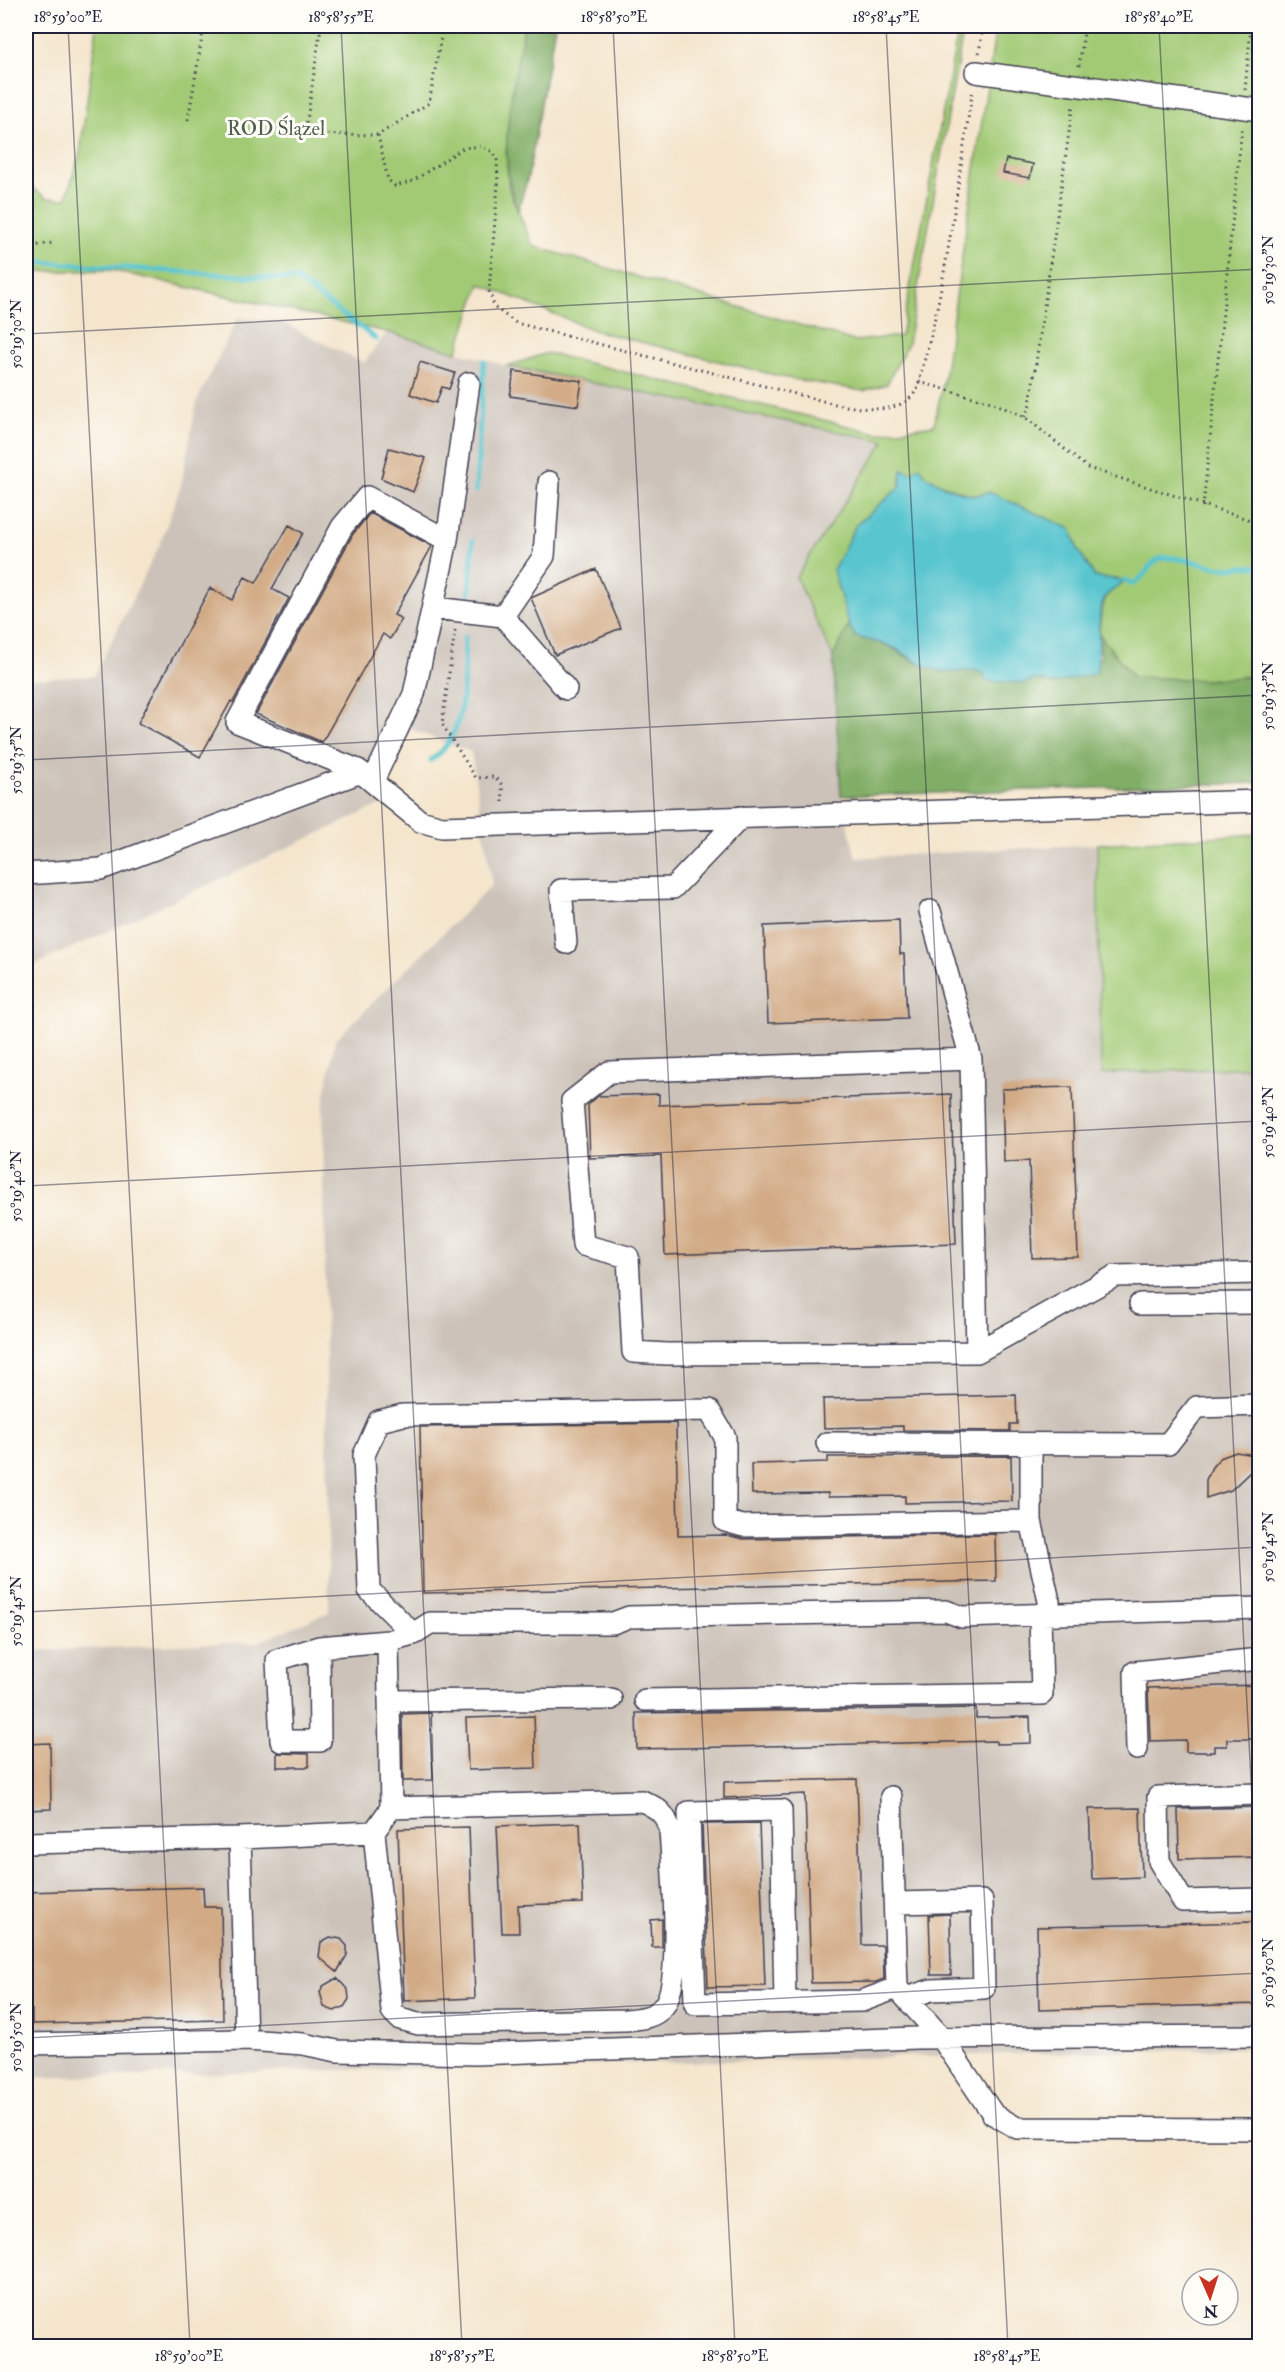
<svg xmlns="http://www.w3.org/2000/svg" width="1285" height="2372" font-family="'IM FELL Double Pica',serif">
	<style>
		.industrial { fill: #ccc2b9 }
		.green { fill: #a2ca75; stroke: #627658; stroke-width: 1.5 }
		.forest { fill: #81ae66; stroke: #526850; stroke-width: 1.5 }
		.water { fill: #58c5cf; stroke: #3d7485; stroke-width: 1.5 }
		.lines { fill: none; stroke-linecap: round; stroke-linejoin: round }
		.stream { stroke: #58c5cf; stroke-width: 5 }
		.building { fill: #d2aa85 }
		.minor-casing { stroke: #423f51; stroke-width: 24 }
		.path { stroke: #423f51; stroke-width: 3; stroke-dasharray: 1.5 4.5; stroke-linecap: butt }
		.minor { stroke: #fff; stroke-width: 21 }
		.ticks { fill: none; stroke: #22223b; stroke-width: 1.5; stroke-opacity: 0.45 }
		.labels { text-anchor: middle; stroke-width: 6; stroke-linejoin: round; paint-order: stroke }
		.park-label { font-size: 20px; fill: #4f5d4f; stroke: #fdfcf7 }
		.neatline { fill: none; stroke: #22223b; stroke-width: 2 }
		.ticks-label { font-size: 15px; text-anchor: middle; fill: #22223b }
	</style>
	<rect width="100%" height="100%" fill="#fdfcf7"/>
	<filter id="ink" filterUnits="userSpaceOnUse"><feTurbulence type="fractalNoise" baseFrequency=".0167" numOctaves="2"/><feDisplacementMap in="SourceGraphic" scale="12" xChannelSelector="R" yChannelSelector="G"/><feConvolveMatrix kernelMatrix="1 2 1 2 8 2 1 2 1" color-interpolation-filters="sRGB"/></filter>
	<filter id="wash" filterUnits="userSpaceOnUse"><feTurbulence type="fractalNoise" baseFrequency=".008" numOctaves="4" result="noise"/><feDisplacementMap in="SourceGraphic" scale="24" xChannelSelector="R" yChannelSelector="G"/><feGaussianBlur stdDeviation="1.35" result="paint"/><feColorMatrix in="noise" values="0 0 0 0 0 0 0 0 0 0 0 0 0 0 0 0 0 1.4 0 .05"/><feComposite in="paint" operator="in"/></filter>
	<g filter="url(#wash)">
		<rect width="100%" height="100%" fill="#f4e5cc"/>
		<path class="industrial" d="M238,318l43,4 83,41 23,-31 121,34 377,75 -89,136 37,80 8,139 15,62 241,-14 4,230 158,-7v981l-1233,30v-427l233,-9 70,-30 -6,-504 12,-68 157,-155 -21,-133 -61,-23 -28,75 -356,165v-290l68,-3 66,-132 21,-59 16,-84z"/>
		<path class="green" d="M97,26h427l-18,126 3,38 24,56 321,95 47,-5 58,-310h5l-56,317 -21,41 -24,7 -76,-13 -191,-47 -116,-47 -23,68 -70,-20 -276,-62 -85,2v-89l21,15 19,1 14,-46z
			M996,26h263v650l-54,4 -72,-3 -34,-43 2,-22 5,-16 18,-16 -29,-3 -17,-27 -7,-21 -82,-37 -15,4 -62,-23 -9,4 -3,10 -44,38 -22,45 15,55 -16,32 -37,-80 89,-136 -377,-75 39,-13 330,80 57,-8 10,-47z
			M1259,834v233l-158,7 -4,-230z"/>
		<path class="forest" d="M524,26h31l-27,151 -10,34c-24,-57 -4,-126 6,-185z
			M849,625l6,11 34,10 33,20 30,6 19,-4 54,15 10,-4 18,5 48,-26 -2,-24 34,43 72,3 54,-4v107l-418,13 -8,-139z"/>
		<path class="water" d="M920,466l6,10 22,12 26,8 15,-4 82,37 7,21 17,27 30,3c-5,6 -12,9 -18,15 -13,13 -5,59 -11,78l-43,11 -17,-5 -11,4 -40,-2 -1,-7c-12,-7 -19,-2 -32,-2 -29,0 -41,-18 -65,-27 -10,-3 -21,-5 -32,-9l-6,-11 -16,-55 23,-45 44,-38 2,-18 10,4z"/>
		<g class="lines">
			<path class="stream" d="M26,261l271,19 79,59
				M476,491l8,-130
				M1125,580l8,4c14,-6 15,-24 30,-26 14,-3 47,10 64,10 12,0 21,-3 33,-1
				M469,597l4,-56
				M431,760c38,-25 32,-83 34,-123"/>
		</g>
		<g id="blocks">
			<path class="building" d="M1006,159l27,5 -3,14 -27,-5z
				M420,362l35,11 -6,16 -7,-2 -6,16 -26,-9z
				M514,371l68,10 -4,25 -68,-10z
				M389,448l37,10 -13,34 -32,-14z
				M370,513l62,33 -38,69 8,4 -12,20 -7,-5 -61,108 -66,-28 97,-180z
				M289,525l14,8 -31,56 17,9 -56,104 -2,-1 -31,56 -62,-34 72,-135 22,12 13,-23 11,6z
				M596,569l25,59 -66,27 -24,-57z
				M899,920l1,34h4l3,64 -139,5 -4,-97z
				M1072,1087l6,170 -46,1 -3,-97 -25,1 -2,-73z
				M659,1094v11l292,-11 5,150 -291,11 -4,-99 -71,2 -2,-53 10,-9z
				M1016,1395l1,29h-7v7l-107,-1v-4l-79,2 -1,-29z
				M676,1423l2,113 48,-1 17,4 252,-5 1,47 -573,12 -3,-166z
				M1236,1452l19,3 -4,16 -20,19 -25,8v-18l6,-13 8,-9z
				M1011,1456l1,45 -107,2v-7l-77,1v-4l-76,1 -1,-30 77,-2v-5z
				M1260,1685v54h-33v7h-13v6h-28v-12l-36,1 -2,-53z
				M976,1708v10l54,-1 1,26 -35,1v-3l-359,8 -1,-36z
				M431,1713l2,67 -30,1 -1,-67z
				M534,1716l2,52 -68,2 -2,-52z
				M50,1743l1,66 -25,1v-66z
				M277,1753l32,1v13h-32z
				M857,1779l5,166h21l1,34 -8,3 -65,1 -6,-189 -81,4v-16z
				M1260,1807v50l-81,2 -1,-50z
				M1140,1808l2,69 -50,2 -3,-70z
				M580,1823l3,80 -65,2 1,28h-17l-5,-107z
				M759,1823l6,163 -57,1 -6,-163z
				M469,1827l6,171 -71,3 -6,-172z
				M203,1887l1,20h17l2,113 -191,4v-14h-6v-118z
				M950,1914l1,61h-20l-2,-60z
				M662,1919v28h-10l-1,-27z
				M1253,1922l1,27h6v55l-221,6 -2,-83z
				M330,1937l11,2 6,7v9l-10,17 -18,-15 2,-15z
				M337,1978l11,12 1,9 -5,8 -10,4 -10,-4 -4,-15 3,-6z"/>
		</g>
	</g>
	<g filter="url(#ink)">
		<use href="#blocks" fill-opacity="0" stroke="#423f51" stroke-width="1.5"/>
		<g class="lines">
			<g class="minor-casing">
				<path id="minor" d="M976,72l284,38
					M447,540l-80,-43 -25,30 -105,195 121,48 62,51 22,6 818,-26
					M434,608l69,8 63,73
					M503,616l41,-60 5,-74
					M373,781l41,-87 33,-154 22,-157
					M26,874l75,-5 260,-97
					M930,911l41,148 6,293
					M566,943l-5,-53 112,-2 68,-71
					M971,1059l-362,13 -37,29 11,144 45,12 5,95 34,2 310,-2 138,-76 145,-3
					M1140,1304l120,-1
					M827,1443l341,1 29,-37 63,-2
					M1031,1444v77l18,80v12
					M413,1634l-44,-44 -5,-135 15,-34 24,-6 306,-5 16,27v84l18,5 288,-5
					M319,1647l1,94h-39l-4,-81 42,-13 69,-6
					M645,1700l397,-6 -2,-80
					M389,1701l222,-2
					M1137,1749l-2,-77 125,-13
					M1260,1794l-102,3 1,64 24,40 77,-2
					M891,1797l6,191 44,49 52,77 24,14 243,1
					M391,1808l251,-7c16,7 23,12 28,29 2,34 14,153 -7,177 -9,11 -25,12 -38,13l-207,4 -18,-5 -8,-8 -18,-179 17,-24 -3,-167 25,-7 17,-11h183l16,-6 317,-6 16,6 298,-9
					M374,1832l-134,6 6,202 57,4 34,7 138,3 442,-16 343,-2
					M26,1843l214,-5
					M895,1903l87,-2 2,87 -53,2 -25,8
					M785,2002l-4,-192 -92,2 6,192 167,-3 35,-13
					M26,2044l220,-4"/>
			</g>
			<path class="path" d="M321,26l-16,108 73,1 51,-32 14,-77
				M979,53l4,-27
				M1079,66l6,-40
				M1245,90l6,-64
				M188,120l16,-94
				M378,135l10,45 7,6 18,-5 50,-33 18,-2 12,6 4,7 1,26 -9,106 6,17 21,15 319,81c23,4 60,12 78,-9 6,-7 7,-18 9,-26 26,-91 35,-187 51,-280
				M26,247l27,-4
				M919,382l72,20 34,15 63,51 172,55
				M1025,417l5,-13 43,-299
				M1203,507l39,-380
				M455,630l-13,94 34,54 19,-1 7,8 1,17"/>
			<use href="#minor" class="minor"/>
		</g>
	</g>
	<path class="ticks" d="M68,26l122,2320M341,26l121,2320M613,26l122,2320M886,26l122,2320M1159,26l101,1926M26,334l1234,-65M26,760l1234,-65M26,1186l1234,-65M26,1612l1234,-65M26,2038l1234,-65"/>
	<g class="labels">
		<g class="park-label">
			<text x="276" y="135">ROD Ślązel</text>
		</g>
	</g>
	<rect width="1285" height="2372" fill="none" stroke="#fdfcf7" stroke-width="66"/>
	<g transform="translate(1210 2297) rotate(177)"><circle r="28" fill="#fdfcf7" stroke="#a5a5ac" stroke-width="1.5"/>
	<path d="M0-4.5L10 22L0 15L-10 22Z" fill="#c8321e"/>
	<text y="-9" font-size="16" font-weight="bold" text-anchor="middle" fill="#22223b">N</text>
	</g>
	<rect x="33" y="33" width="1219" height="2306" class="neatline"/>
	<g class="ticks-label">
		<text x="68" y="22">18°59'00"E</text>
		<text x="341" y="22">18°58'55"E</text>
		<text x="614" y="22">18°58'50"E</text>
		<text x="886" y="22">18°58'45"E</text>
		<text x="1159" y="22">18°58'40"E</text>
		<text transform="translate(1268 270) rotate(-90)" y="5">50°19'30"N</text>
		<text transform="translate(16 334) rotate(-90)" y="5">50°19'30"N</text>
		<text transform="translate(1268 696) rotate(-90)" y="5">50°19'35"N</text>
		<text transform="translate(16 760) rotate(-90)" y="5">50°19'35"N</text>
		<text transform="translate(1268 1122) rotate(-90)" y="5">50°19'40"N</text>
		<text transform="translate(16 1186) rotate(-90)" y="5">50°19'40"N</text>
		<text transform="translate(1268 1547) rotate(-90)" y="5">50°19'45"N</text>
		<text transform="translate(16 1611) rotate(-90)" y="5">50°19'45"N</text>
		<text transform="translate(1268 1973) rotate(-90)" y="5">50°19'50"N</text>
		<text transform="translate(16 2037) rotate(-90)" y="5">50°19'50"N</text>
		<text x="189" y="2361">18°59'00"E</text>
		<text x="462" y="2361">18°58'55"E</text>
		<text x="735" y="2361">18°58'50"E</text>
		<text x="1007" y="2361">18°58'45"E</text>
	</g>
</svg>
